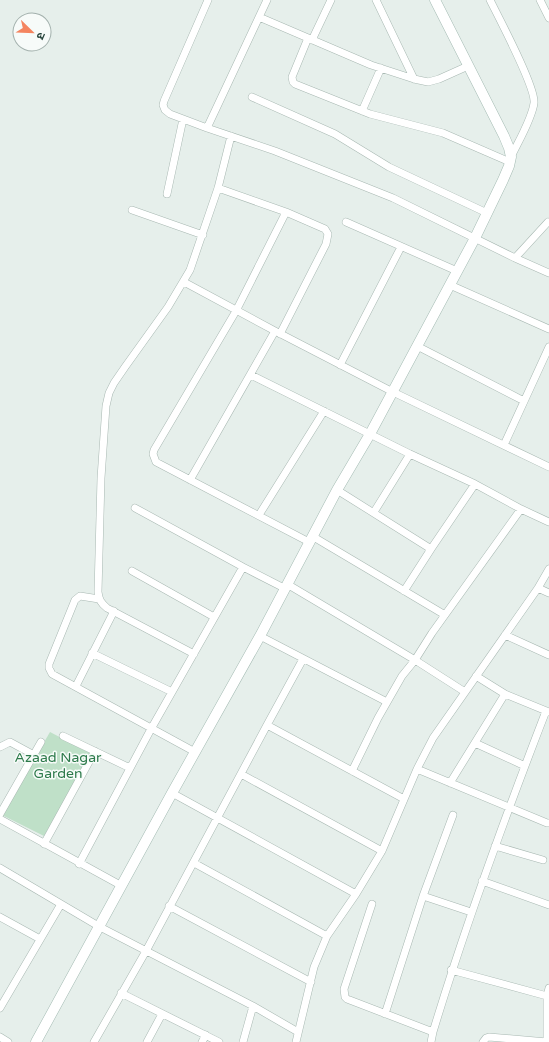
<svg xmlns="http://www.w3.org/2000/svg" width="549" height="1042" font-family="'Varela Round','Noto Sans Devanagari',sans-serif">
	<style>
		.park { fill: #bfe0c8 }
		.lines { fill: none; stroke-linecap: round; stroke-linejoin: round }
		.street-casing { stroke: #a8b8b2; stroke-width: 8 }
		.secondary-casing { stroke: #a4bbb3; stroke-width: 11 }
		.street { stroke: #fff; stroke-width: 7 }
		.secondary { stroke: #fff; stroke-width: 10 }
		.labels { text-anchor: middle; stroke-width: 3; stroke-linejoin: round; paint-order: stroke }
		.park-label { font-size: 14px; fill: #2d7a4b; stroke: #f7fbf9 }
	</style>
	<rect width="100%" height="100%" fill="#e6efeb"/>
	<path class="park" d="M50,732l42,22 -48,82 -42,-21z"/>
	<g class="lines">
		<g class="street-casing">
			<path id="street" d="M208,0l-44,101 -1,4 2,5 5,4 37,14 68,23 118,47 122,60 34,15
				M376,0l38,79
				M490,0c9,18 46,88 44,103 -2,16 -16,39 -23,54
				M540,0l9,18
				M259,17l112,48 43,14 14,3 11,-3 29,-13
				M308,38l-16,39 1,5 2,2 75,30 73,19 67,29
				M312,40l19,-40
				M252,97l83,37 54,33 98,46
				M362,111l19,-43
				M207,128l60,-128
				M218,188l68,24 39,17 3,5 -2,10 -46,90
				M167,194l16,-75
				M132,210l71,25
				M286,212l-50,99 -82,139 -1,4 3,8 153,80
				M346,222l111,49
				M515,258l33,-36
				M184,282l91,49 118,61 156,75
				M450,285l99,44
				M417,346l107,55
				M340,365l61,-118
				M251,375l159,79 65,30 46,25 28,13
				M504,445l45,-98
				M190,480l85,-149
				M337,490l94,59
				M135,508l108,59
				M374,512l36,-58
				M259,515l65,-104
				M312,536l133,79
				M132,571l82,46
				M287,584l128,76 50,32
				M538,588l11,5
				M404,591l27,-42 44,-65
				M99,599l-19,-3 -5,4 -26,64v4l3,6 143,78
				M505,635l44,20
				M260,636l127,66
				M92,653l80,39
				M194,654l-87,-46c-6,-5 -8,-8 -9,-16l3,-114 5,-72 3,-13 5,-10 11,-16 43,-60 22,-37 28,-82 13,-52
				M476,676l29,18 44,18
				M76,686l38,-75
				M267,725l36,-66
				M63,736l67,32
				M475,743l50,23
				M0,747l10,-5 24,13
				M417,769l130,54h2
				M352,771l26,-53 24,-42 13,-16 17,-27 89,-124
				M241,774l141,77
				M450,783l55,-89
				M172,793l184,101
				M0,814l41,-72
				M0,819l122,67
				M44,844l51,-93
				M495,846l48,14
				M194,863l133,73
				M79,864l72,-135 92,-162 41,21
				M0,868l100,59 153,79 45,26
				M482,881l67,24
				M423,896l48,16
				M372,904l-28,85 1,8 2,2 86,33
				M169,906l142,76
				M0,917l40,22
				M451,970l96,26
				M121,993l98,49
				M0,1008l61,-104
				M385,1014l38,-118 30,-81
				M0,1037l8,5
				M94,1042l52,-91 121,-226 137,74
				M147,1042l15,-28
				M202,1042l4,-7
				M243,1042l10,-36
				M296,1042l18,-75 13,-31 29,-42 26,-43 35,-82 16,-31 105,-150 11,-19
				M431,1042l2,-10c33,-109 72,-215 113,-321
				M483,1042l3,-4 3,-1 58,5
				M547,1042v-46l2,-8"/>
		</g>
		<g class="secondary-casing">
			<path id="secondary" d="M36,1042l136,-249 88,-157 77,-146 33,-56 105,-196 28,-58 6,-14 2,-9 -2,-9 -5,-12 -69,-136"/>
		</g>
		<use href="#street" class="street"/>
		<use href="#secondary" class="secondary"/>
	</g>
	<g class="labels">
		<g class="park-label">
			<text x="58" y="762">Azaad Nagar<tspan x="58" dy="16">Garden</tspan></text>
		</g>
	</g>
	<g transform="translate(32 32) rotate(113)"><circle r="19" fill="#f7fbf9" stroke="#a3b1ad"/>
	<path d="M0-3L7 15L0 10L-7 15Z" fill="#f4845f"/>
	<text y="-6" font-size="11" font-weight="bold" text-anchor="middle" fill="#24423a">उ</text>
	</g>
</svg>
